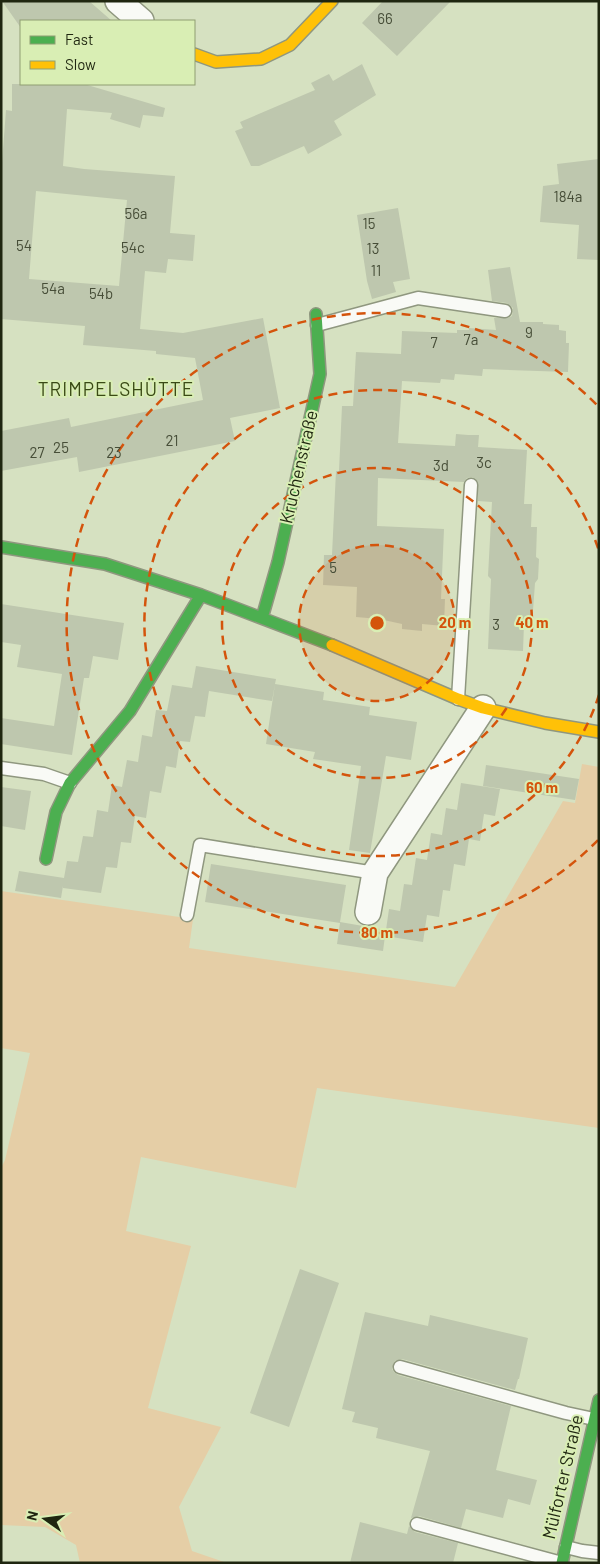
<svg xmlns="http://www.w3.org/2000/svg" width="600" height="1564" font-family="Barlow,sans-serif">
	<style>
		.green { fill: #e5cea6 }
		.building { fill: #bec7ae; fill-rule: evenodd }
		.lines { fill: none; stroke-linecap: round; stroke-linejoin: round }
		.lane-casing { stroke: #8f977f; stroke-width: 15 }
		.street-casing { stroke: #8f977f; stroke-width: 28 }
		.fast-casing { stroke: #8f977f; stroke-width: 14 }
		.slow-casing { stroke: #8f977f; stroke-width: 14 }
		.lane { stroke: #f9faf6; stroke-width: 12 }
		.street { stroke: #f9faf6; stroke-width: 25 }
		.fast { stroke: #4caf50; stroke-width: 11 }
		.slow { stroke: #ffc107; stroke-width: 11 }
		.ring { fill: none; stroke: #d4540c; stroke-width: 2.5; stroke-dasharray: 9 6 }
		.labels { text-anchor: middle; stroke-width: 4; stroke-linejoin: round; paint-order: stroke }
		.number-label { font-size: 15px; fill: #474e38 }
		.street-label { font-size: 18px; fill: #1f2610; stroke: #d9eeb4 }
		.neighbourhood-label { font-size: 19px; letter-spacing: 1px; fill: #3a4a15; stroke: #d9eeb4 }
		.centre { fill: #d4540c; stroke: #d9eeb4; stroke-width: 2.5 }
		.ring-label { font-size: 15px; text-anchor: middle; font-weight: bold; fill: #d4540c; stroke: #d9eeb4; stroke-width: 4; stroke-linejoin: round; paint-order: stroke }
	</style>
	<rect width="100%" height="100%" fill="#d6e1c1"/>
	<path class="green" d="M582,764l17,3v361l-282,-40 -21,100 -155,-31 -15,74 65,15 -43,162 73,19 -42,80 13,44 35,12h-147l-4,-18 -31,-18 -44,-2v-357l4,-8 25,-107 -29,-5v-157l192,28 -4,29 266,39 108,-186 12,2z"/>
	<path class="building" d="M2,1h87l23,20h-91v7z
		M383,1h68l-54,55 -35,-33z
		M362,64l14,31 -42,26 8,14 -34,19 -4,-8 -45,20h-8l-16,-35 8,-3 -3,-6 75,-32 -4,-7 18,-9 4,7z
		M12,84h72l81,24 -2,9 -20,-2 -3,13 -30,-9 2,-6 -45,-4 -4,57 21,3 91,7 -5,57 25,2 -2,26 -25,-2 -2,14 -21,-2 -5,58 43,4 80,-15 17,90 -50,10 5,23 -156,31 -2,-15 -76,14v-40l68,-13 2,9 132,-27 -8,-42 -39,-4v-3l-73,-6 2,-19 -84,-7v-143l5,-66 6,1zM36,191l91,9 -8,86 -90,-7z
		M599,159v101l-22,-1 2,-34 -39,-3 3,-36 16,-2 -2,-20z
		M398,208l12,71 -17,3 3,10 -24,7 -5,-18 -10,-66z
		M510,267l10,55h23v2l16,1v5l7,1v12h3l-1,29 -85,-3 -1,7 -27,-2 -1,6 -13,-1 -1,4 -38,-2 -4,62 57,3 1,-12 12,1h11l-1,12 49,3 -3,54h8l-1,23h6l-1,30 3,2 -1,20 -3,4 -3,41h-8l-1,27 -35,-2 3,-70 -3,-3 4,-74 -14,-1v-19l-6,-5 -5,1 -3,4 -86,-4 -1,48 67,3 -3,70h4l-1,27 -22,-2v7l-20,-2v-5l-23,-5 -23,-2 1,-30 -34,-2 1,-30h8l4,-84h3l3,-65h11l3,-54 45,2 1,-23 55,2v-3h12v-2l27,2 -2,-12h14l4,-2 1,-8 -6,-5 -15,-2 -4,-31z
		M1,604l123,19 -6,37 -25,-4 -4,22h-5l-12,77 -71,-11v-26l53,8 8,-52 -45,-7 4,-22 -20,-3z
		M196,666l80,13 -1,5 49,8 -1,8 47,7 -1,8 48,7 -6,38 -25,-4 -16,97 -21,-3 12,-84 -48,-7 2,-7 -49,-8 9,-60 -3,17 -63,-10 -4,26 -10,-1 -5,26 -10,-1 -4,27 -10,-2 -5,27 -11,-2 -4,27 -11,-2 -4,27 -10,-1 -4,26 -11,-1 -5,26 -38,-5v-2l-2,12 -46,-7 4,-20 45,7 3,-17 11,1 5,-26 10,1 4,-27 11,2 4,-27 10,2 5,-27 11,2 4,-27 10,2 4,-27 11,1 5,-26 20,3z
		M486,765l93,14 -4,21 -92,-14z
		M461,783l39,6 -5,27 -11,-2 -4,27 -11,-2 -4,27 -11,-2 -4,27 -7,-1 -4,27 -12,-2 -4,27 -38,-6 -2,15 -46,-7 3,-21 -135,-21 6,-38 135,21 -6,37 46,8 3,-21 11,2 4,-27 8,1 4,-27 11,2 4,-27 11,2 4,-27 11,2z
		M1,787l30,4 -6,39 -24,-4z
		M300,1269l39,14 -50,144 -39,-14z
		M365,1312l63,14 2,-11 98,23 -9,41h-1l-3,11 -113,-31 -7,2 -3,8 2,3 4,3 113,31 -15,64 41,10 -7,25 -22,-6 -5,19 -37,-9 -5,19 -42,-12 -8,2 19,-67 -54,-13 2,-10 -26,-6 3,-10 -13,-3z
		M360,1522l47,12 2,-8 6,6 43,11 -5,20h-103z"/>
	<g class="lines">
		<g class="lane-casing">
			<path id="lane" d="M317,325l101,-27 87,13
				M458,699l13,-214
				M1,768l43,6 26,9
				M187,915l13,-70 175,28
				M400,1367l166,46 28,6
				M417,1524l145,39
				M566,1547l16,4 17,2"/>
		</g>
		<g class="street-casing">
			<path id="street" d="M118,1l23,20
				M368,912l7,-39 108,-165"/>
		</g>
		<g class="fast-casing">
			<path id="fast" d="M1,547l104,17 96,31 131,50
				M262,618l16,-56 42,-188 -4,-60
				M46,859l10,-47 14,-29 60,-72 71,-116
				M562,1563l37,-163"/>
		</g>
		<g class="slow-casing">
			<path id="slow" d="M194,54l22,8 45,-3 29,-14 42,-44
				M332,645l126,54 25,9 62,15 54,9"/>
		</g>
		<use href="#lane" class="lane"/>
		<use href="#street" class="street"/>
		<use href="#fast" class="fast"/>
		<use href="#slow" class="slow"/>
	</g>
	<circle cx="377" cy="623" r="78" fill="#d4540c" fill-opacity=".12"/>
	<g class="ring">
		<circle cx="377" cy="623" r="78"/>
		<circle cx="377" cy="623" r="155"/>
		<path d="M599 695A233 233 0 1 1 599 551"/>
		<path d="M598 840A310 310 0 1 1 598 406"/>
	</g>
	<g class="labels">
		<g class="number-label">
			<text x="385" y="24">66</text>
			<text x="568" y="202">184a</text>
			<text x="136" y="219">56a</text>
			<text x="369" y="229">15</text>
			<text x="24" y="251">54</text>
			<text x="133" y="253">54c</text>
			<text x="373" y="254">13</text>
			<text x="376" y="276">11</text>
			<text x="53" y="294">54a</text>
			<text x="101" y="299">54b</text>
			<text x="529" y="338">9</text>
			<text x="471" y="345">7a</text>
			<text x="434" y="348">7</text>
			<text x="172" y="446">21</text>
			<text x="61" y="453">25</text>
			<text x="37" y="458">27</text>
			<text x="114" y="458">23</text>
			<text x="484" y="468">3c</text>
			<text x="441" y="471">3d</text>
			<text x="333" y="573">5</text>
			<text x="496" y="630">3</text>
		</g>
		<g class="street-label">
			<text transform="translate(299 467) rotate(-77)" y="6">Kruchenstraße</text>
			<text transform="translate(563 1477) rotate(-77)" y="6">Mülforter Straße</text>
		</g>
		<g class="neighbourhood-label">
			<text x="116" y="396">TRIMPELSHÜTTE</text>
		</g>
	</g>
	<circle cx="377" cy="623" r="8" class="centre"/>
	<g class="ring-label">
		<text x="455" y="628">20 m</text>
		<text x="532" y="628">40 m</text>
		<text x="542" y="793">60 m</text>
		<text x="377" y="938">80 m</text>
	</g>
	<rect width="600" height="1564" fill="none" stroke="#1f2610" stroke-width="5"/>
	<rect x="20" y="20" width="175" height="65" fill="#d9eeb4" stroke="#8f9e72"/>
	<rect x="30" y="36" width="25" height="8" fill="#4caf50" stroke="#8f9e72"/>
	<text x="65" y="45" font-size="15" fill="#1f2610">Fast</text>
	<rect x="30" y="61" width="25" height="8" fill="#ffc107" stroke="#8f9e72"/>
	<text x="65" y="70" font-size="15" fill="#1f2610">Slow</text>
	<g transform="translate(45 1519) rotate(284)" stroke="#d9eeb4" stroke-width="4" paint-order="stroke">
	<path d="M0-4L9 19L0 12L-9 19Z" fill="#1f2610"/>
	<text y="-8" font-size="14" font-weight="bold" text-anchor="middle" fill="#1f2610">N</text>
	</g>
</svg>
